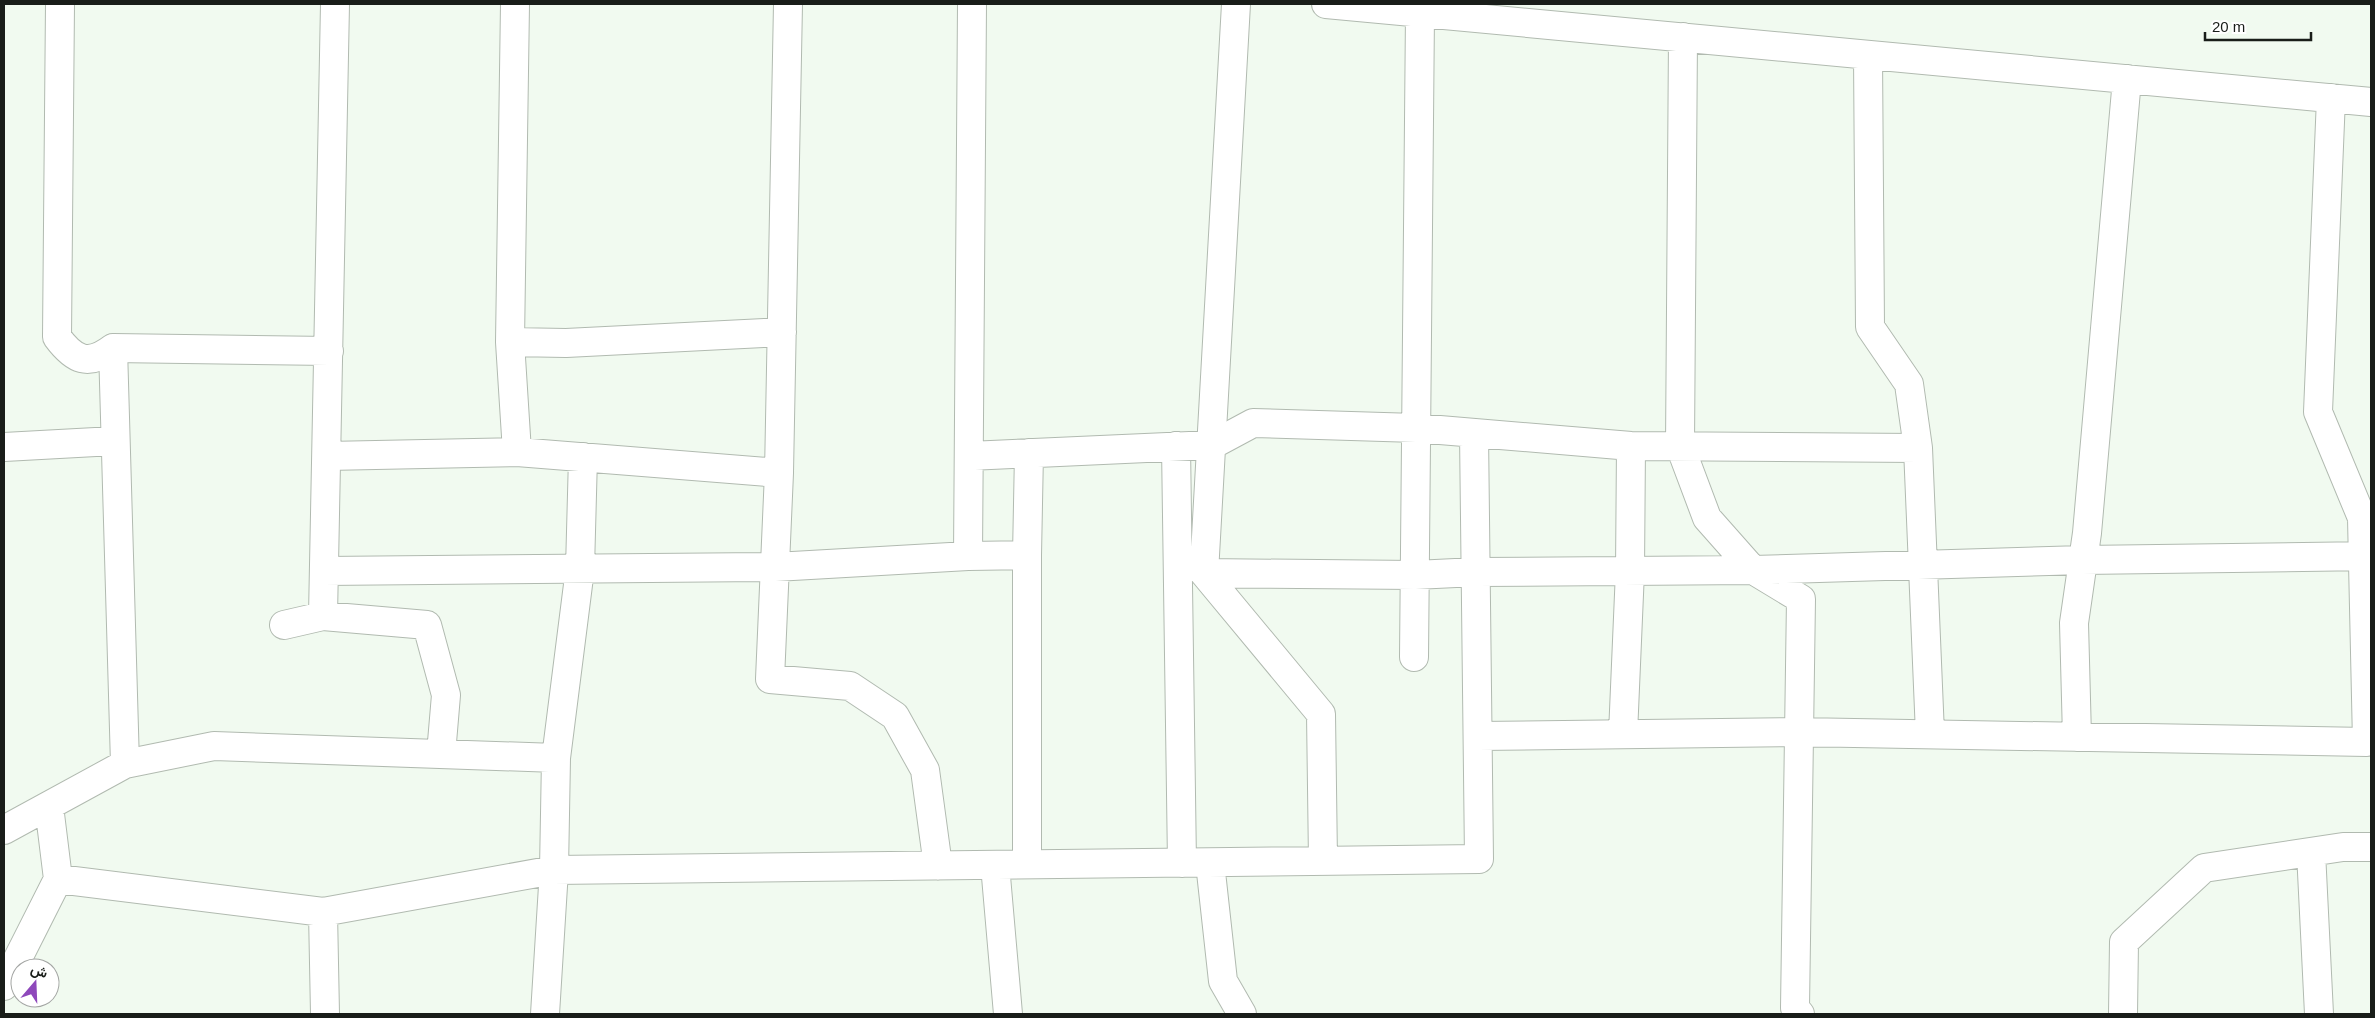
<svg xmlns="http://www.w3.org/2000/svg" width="2375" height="1018" font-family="Arial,Vazirmatn,sans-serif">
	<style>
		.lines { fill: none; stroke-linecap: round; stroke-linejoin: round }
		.minor-casing { stroke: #b1bab0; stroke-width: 30 }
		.minor { stroke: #fff; stroke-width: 28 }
	</style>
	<rect width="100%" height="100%" fill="#f1faf0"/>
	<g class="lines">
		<g class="minor-casing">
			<path id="minor" d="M60,4l-3,333c17,23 31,30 56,11l216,3
				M515,4l-5,338 7,110
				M788,4l-9,469 -9,206 80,7 45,30 30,54 13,96
				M1236,4l-32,569 117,141 2,147
				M1326,4l1045,98
				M1683,37l-3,409 27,72 46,52 48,29 -6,409 5,6
				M1868,55l2,272 39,57 9,64 12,286
				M510,342l56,1 216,-11
				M113,348l12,416
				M1176,446l6,417
				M4,447l110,-6
				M327,456l190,-4 262,21
				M969,456l243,-11 41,-22 163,5 215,18 287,2
				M968,556l4,-552
				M324,571l451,-4 193,-11 59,-1
				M1204,573l211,2 61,-3 277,-2 330,-10 288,-4
				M323,616l12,-612
				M284,625l39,-9 104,9 19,70 -5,59
				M1414,657l6,-644
				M1623,734l7,-163 1,-125
				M1478,736l321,-4 568,10 -5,-224 -44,-106 13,-314
				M2077,737l-3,-114 13,-90 40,-454
				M4,830l121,-66 89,-18 342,12
				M2311,852l8,162
				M1210,863l13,118 19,33
				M1027,864v-309l2,-102
				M995,865l13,149
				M58,879l265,33 231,-42 925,-11 -5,-426
				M323,912l2,102
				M4,986l54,-107 -9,-73
				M545,1014l9,-144 2,-112 24,-189 3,-112
				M2123,1014l1,-72 80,-74 139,-21h28"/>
		</g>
		<use href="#minor" class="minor"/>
	</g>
	<rect width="2375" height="1018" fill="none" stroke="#191d19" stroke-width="10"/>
	<g transform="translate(35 983) rotate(19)"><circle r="24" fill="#ffffff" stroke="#a3a5a3"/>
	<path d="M0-4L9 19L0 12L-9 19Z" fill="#8e48bb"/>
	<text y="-8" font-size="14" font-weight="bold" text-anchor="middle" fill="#191d19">ش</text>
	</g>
	<path d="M2205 32v8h106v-8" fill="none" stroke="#191d19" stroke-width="2.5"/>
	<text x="2212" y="32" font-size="15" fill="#191d19" stroke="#ffffff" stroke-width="4" paint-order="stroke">20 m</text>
</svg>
